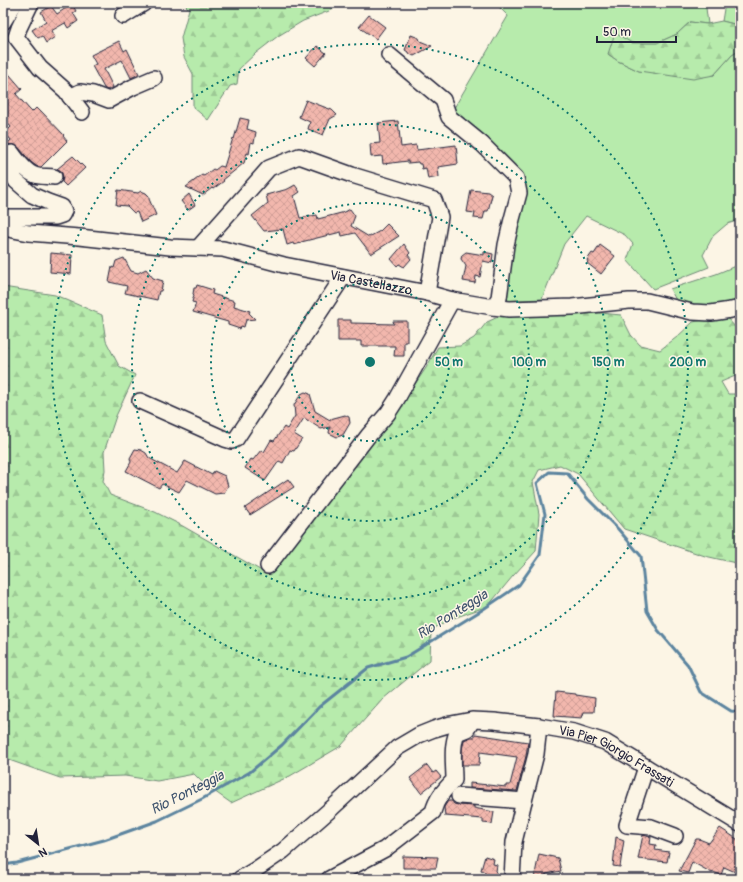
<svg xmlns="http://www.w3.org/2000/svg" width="743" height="882" font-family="Pangolin,sans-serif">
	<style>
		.green { fill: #b7ebac; stroke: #6c8674 }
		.forest { fill: url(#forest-firs); stroke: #6c8674 }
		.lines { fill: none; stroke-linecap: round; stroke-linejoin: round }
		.stream { stroke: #5b849f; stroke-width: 3 }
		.building { fill: url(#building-cross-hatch); stroke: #22223b }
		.minor-casing { stroke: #22223b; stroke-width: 18 }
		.minor { stroke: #fcf5e5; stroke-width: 15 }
		.ring { fill: none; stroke: #0f766e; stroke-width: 2; stroke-dasharray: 2 4 }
		.labels { text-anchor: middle; stroke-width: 3; stroke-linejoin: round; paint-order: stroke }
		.street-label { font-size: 13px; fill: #22223b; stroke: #fcf5e5 }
		.water-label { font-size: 14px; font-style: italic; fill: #3e536d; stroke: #fcf5e5 }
		.centre { fill: #0f766e; stroke: #fcf5e5; stroke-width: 2 }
		.ring-label { font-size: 12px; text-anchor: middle; font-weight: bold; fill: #0f766e; stroke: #fcf5e5; stroke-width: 3; stroke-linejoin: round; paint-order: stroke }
	</style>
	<defs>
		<pattern id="forest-firs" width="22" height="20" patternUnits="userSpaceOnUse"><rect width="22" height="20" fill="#b7ebac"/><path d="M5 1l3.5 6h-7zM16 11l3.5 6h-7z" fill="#9dc995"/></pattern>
		<pattern id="building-cross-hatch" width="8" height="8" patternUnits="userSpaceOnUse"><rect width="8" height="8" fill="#f2b7ad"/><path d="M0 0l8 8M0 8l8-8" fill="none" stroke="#cf9d96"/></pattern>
	</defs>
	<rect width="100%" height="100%" fill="#fcf5e5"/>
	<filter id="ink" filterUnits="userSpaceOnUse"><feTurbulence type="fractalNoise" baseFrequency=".025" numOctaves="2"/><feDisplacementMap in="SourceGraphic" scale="8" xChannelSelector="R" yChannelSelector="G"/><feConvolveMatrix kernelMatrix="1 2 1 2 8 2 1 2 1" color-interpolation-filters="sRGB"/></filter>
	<g filter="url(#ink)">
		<path class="green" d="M495,3h209l2,5 2,16 -18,-2 -13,12 -20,9h-25l-24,11 10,7 21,10 75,4 18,-20 8,-5v170l-13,4 -14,12 -10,19 6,12 -56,22 -26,-29 6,-16 -8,-9 -39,-19 -22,28 -22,55 -41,2 21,-103 -65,-81 -3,-9 54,-92z
			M725,3h15v22h-2l-16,-4z
			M740,264v37l-33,5 -30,-4 -7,-13 46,-15z"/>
		<path class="forest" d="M183,3h156l-10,8 -26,10 -25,15 -22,17 -17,16 -2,15 -7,2 -22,34 -15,-13v-33l-9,-17 -3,-19 8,-29z
			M722,21l16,4h2v25l-8,5 -18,20 -21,4 -54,-8 -21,-10 -10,-7 7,-21 17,10h25l20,-9 13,-12 17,2z
			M3,287l52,8 47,20 4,26 13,25 16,9 -19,41 -12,36 1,18 -2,11 7,14 45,17 24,12 88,50 18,-20 111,-142 30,-44 12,-21 22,-1 14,-8 13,-16 13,-6 101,-3 20,2 10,20 9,10 20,5 17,-13 16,-15 32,-6 15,16v42l-19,8 7,12h12v170l-35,-8 -81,-27 -46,-55 -18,-9 -21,5 -6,12 6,32 -3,37 -23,25 -25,30 -37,13 -20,11 -1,30 -47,39 -42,47 -51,30 -59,27 -27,-19 -10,-10 -37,7 -32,-5 -65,2 -51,-18 -6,-3z"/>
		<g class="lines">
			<path class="stream" d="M3,865l14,-2 87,-23 53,-19 45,-22 48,-27 32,-27 37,-38 49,-39 38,-11 76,-47 37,-25 21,-30 5,-41 -8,-31 12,-11 18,1 21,26 30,30 23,27 6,55 11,19 30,35 13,27 30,19 9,1"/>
		</g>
		<path class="building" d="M72,4l4,7 -3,2 5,8 -10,7 -3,-5 -14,8 4,6 -9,6 -4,-7 -4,2 -6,-8 14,-9 -5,-9 10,-6 6,8z
			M369,15l16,12 -9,12 -17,-12z
			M411,35l8,3 1,3 12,5 -18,10 -6,-3v-1l-3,-2z
			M119,41l5,10 3,-2 12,25 -8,4 -9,-18 -18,9 9,18 -6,3 -3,-2 -12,-22 4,-2 -5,-9z
			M317,46l9,7 -11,13 -9,-8z
			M3,67l19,22 -6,5 13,15 3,3 4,-4 4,4 1,-1 23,24 -1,1 4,5 -26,26 -5,-1 -5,-4 -12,-14 -4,-3 -8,-1 4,-4 -6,-7 6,-6 -8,-9z
			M306,100l26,10 5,5 -7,4 -7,16 -15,-6 2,-7 -11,-5z
			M240,118l9,2 -2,9 9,3 -2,11 -3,-1 -2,12 -2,-1 -3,10 -21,17 1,1 -11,8 -1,-1 -9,7 -17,-8 16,-12 2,1 9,-7 2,1 5,-4 4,1 9,-29 1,1z
			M398,121l3,26 15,-2 1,5 39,-5 2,19 -20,3 1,10 -11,2 -2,-11 -4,1 -1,-5h-2l-1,-2 -10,1v-2l-25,3 -1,-8 -11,1 -1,-13 10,-1 -2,-20z
			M73,156l12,12 -19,18 -4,-4 1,-4 -1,-5 -2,-3 -3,-1z
			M295,185l5,7 -6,4 6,22 17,-3 1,4 27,-7 5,-3 5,7 -4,10 18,11 11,-6 7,-7 12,12 -28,18 -16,-21 -13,3 -1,-4 -40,10v1l-7,2 -1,-2 -6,2 -4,-16 -19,2 -12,-15 16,-13 -2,-8 22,-6z
			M118,190l20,3 3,-2 5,2 3,3v3l7,16 -15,7 -4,-10 -3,1 -7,-7 -11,-1z
			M471,190l17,2 4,3 -4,16h-3l-2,8 -9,-1 1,-5 -8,-1z
			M189,194l6,11 -7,5 -7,-9z
			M404,244l6,9 -2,2 3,4 -7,8 -5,-3 -2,2 -6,-7z
			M600,245l15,11 -14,18 -14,-11 1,-1 -1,-2 5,-7 2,1z
			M466,252l18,3v-3l9,2 -1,9 -9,-2 -3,16 -4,-1 -1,7 -12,-2 3,-15 -5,-7 1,-4z
			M51,253l21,2 -1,19 -21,-2z
			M124,258l7,13 7,2 8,-4 7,9 10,3 -2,10h-2l-2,9 -32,-7 2,-7 -18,-4 3,-15 2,1 2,-7z
			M197,285l16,5 -1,4 23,7 -1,5 16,5 -1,2 6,6 -9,1 -2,7 -3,-1 -1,3 -12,-4v-3l-35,-10 3,-9 -4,-1 2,-7 -1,-1 1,-6h2z
			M338,320h13v3l43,1 -1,-3h14v21h-3v14h-10l1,-10h-34v-5h-23z
			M305,392l5,2 5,17 15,9v-1l15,-4 4,2 1,6 -7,12 -6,2 -8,-4 1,-6 -9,2 -17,-11 -10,16 8,5 -8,12 -4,-1 -7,13 -4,-2 -14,20 -20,-13 6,-9 2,1 8,-10 3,2 7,-12 3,1 10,-14 3,2 8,-13 -1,-11 7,-11z
			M135,449l6,1 5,3 3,5 28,15 8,-12 27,14 2,-4 11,5 3,10 -4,7 -9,1 -28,-14 -8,12 -17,-8 -3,4 -33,-17 5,-9 -1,-4z
			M288,479l6,8 -44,28 -5,-7z
			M556,692l19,2v1l20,3 -1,14h-10l-2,6 -28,-2z
			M475,734l53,8 -2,14 -9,35 -47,-3v-5l36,4v-2h4l7,-28 -37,-5 -1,13h-17v-15l2,-10 7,-3h4z
			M427,765l6,8 3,-2 5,6 -20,16 -11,-15z
			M448,801h4l2,3 4,1 16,1v2l20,4 -2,12 -9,-1v-4l-38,-3 -1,-9z
			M720,828l20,13v33l-16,-7 -3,8 -8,-3 -1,1 -20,-11 -4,11 -9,-2 17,-32h3l10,4z
			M643,835l8,2 -1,7 6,1 -1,5 14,2 -2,10 -29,-3z
			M616,837l8,3 -4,27 -7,-1z
			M539,854l19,4 3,13 -15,3v5h-12z
			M403,856l35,1 -2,11h-33z
			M485,856l9,3 -1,5 4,1 -1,6 1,1 -1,7h-12l1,-7 -4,-2z"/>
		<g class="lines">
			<g class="minor-casing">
				<g id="minor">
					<path d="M31,3l-12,25 -3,9 24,31 26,23 16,21"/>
					<path d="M123,16l21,-13"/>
					<path d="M3,22l12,-19"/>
					<path d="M389,55l54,45 6,17 33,27 34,34 3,15 -7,26 -6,26 -7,53 -6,9"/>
					<path d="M70,97l10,-5 13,2 16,6 24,-13 21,-9"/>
					<path d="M3,217h53l6,-2 2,-4 -2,-4 -14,-5 -16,-7 -16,-14 -6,-10 -4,-14 2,-3 4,-1c5,7 14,19 23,22 4,2 14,1 19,2"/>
					<path id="s1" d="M3,228l26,5 50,4 91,10 53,2 61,16 143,28 25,7 41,7 16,2 63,-2 57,-6h18l45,11 19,1 20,-3 9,-2"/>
					<path d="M198,248l71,-80 30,-12 53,19 82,25 6,17 -13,76"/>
					<path d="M140,401l85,38 7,2 4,-2 107,-162"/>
					<path d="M268,566l100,-130 20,-23 9,-14 55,-99"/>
					<path d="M646,767l-19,58 24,2 24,9"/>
					<path d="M459,796l65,5"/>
					<path id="s2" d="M240,879l15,-9 28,-19 49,-43 65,-60 22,-13 15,-6 17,-5 21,-4 22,1 45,5 35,6 31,10 135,82"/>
					<path d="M329,879l56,-30 48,-37c3,-13 11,-22 21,-32 0,-14 -3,-34 3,-47l10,-4 5,-8"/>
					<path d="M512,879l2,-37 10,-41 12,-47 3,-28"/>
				</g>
			</g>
			<use href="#minor" class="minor"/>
		</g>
	</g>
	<g class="ring">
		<circle cx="370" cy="362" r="79"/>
		<circle cx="370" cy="362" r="159"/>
		<circle cx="370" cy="362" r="238"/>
		<circle cx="370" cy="362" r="318"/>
	</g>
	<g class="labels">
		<g class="street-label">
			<text dy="5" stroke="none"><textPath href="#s1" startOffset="373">Via Castellazzo</textPath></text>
			<text dy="5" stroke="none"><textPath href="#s2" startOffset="437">Via Pier Giorgio Frassati</textPath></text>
		</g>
		<g class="water-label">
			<text transform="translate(452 614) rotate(-32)" y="5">Rio Ponteggia</text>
			<text transform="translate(187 792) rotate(-27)" y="5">Rio Ponteggia</text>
		</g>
	</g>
	<circle cx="370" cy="362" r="6" class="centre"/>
	<g class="ring-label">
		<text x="449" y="366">50 m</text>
		<text x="529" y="366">100 m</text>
		<text x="608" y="366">150 m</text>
		<text x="688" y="366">200 m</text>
	</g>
	<rect width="743" height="882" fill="none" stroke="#fcf5e5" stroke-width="16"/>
	<rect x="8" y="8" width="727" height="866" fill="none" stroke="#22223b" stroke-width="1.5" filter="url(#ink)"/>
	<g transform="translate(38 844) rotate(150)" stroke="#fcf5e5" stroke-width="3" paint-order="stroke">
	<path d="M0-3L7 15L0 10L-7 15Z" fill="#22223b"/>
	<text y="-6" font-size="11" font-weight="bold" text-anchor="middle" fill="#22223b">N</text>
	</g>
	<path d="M597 36v6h79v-6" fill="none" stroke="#22223b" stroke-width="2"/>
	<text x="603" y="36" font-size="12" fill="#22223b" stroke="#fcf5e5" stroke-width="3" paint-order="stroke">50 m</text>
</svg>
